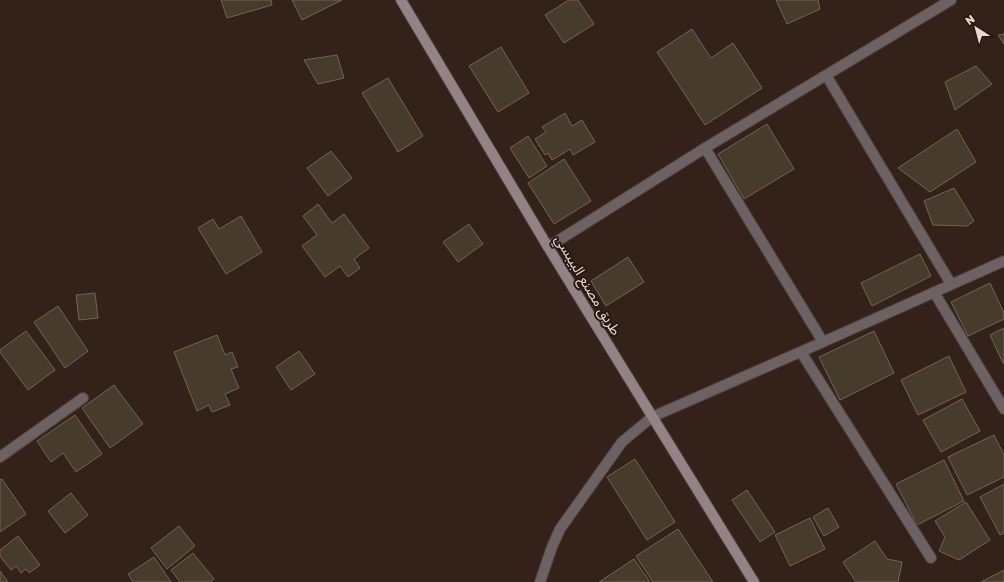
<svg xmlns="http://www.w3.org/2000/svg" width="1004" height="582" font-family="'Golos Text','Noto Sans Arabic',sans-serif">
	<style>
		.building { fill: #473b2b; stroke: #736554 }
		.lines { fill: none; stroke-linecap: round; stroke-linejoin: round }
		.minor-casing { stroke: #503e38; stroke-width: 12 }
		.secondary-casing { stroke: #503e38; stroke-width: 12 }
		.minor { stroke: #6d6263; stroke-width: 10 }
		.secondary { stroke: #948386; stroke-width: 10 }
		.labels { text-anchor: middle; stroke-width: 4; stroke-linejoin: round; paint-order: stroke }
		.street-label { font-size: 14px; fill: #e6d9d4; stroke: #291711 }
	</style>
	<rect width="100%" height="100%" fill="#33211a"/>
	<path class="building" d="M221,0h50l1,5 -45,13z
		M292,0h50l-40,20z
		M569,0h9l16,24 -30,19 -19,-28z
		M776,0h42l2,9 -33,15z
		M692,29l19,29 22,-15 29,45 -57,37 -48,-73z
		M1004,34v10l-6,-9z
		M501,47l28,46 -31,19 -29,-46z
		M337,55l7,23 -26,6 -14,-24z
		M976,66l16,18 -37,26 -10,-28z
		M388,78l35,58 -25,16 -36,-59z
		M565,113l7,13 10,-6 13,22 -22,13 -3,-6 -18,11 -4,-7 -3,2 -10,-16 11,-7 -4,-5z
		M767,124l27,45 -50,30 -26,-45z
		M957,129l19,33 -46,30 -32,-24z
		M528,136l19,30 -18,12 -19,-30z
		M331,151l21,27 -24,18 -21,-28z
		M564,159l27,42 -37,23 -26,-41z
		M954,188l20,33 -7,5 -34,-1 -9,-24z
		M318,204l14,19 12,-9 25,34 -15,11 6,9 -12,9 -8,-11 -15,11 -23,-31 15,-11 -14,-19z
		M241,216l21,36 -36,22 -28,-46 15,-9 6,10z
		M469,224l14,20 -25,18 -15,-20z
		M920,254l11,22 -59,30 -11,-23z
		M628,257l16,25 -38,24 -15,-25z
		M990,283l14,30v6l-36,17 -17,-34z
		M95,293l3,25 -19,2 -3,-25z
		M58,306l30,45 -23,17 -31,-46z
		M1004,328v35h-1l-13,-28z
		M26,331l29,39 -27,20 -28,-38v-2z
		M874,331l20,42 -54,27 -21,-43z
		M217,335l8,20 7,-3 6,15 -7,2 8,19 -14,6 5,11 -18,7 -3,-7 -12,6 -23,-59z
		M299,351l16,23 -24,16 -15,-23z
		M949,356l17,36 -48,23 -17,-35z
		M114,385l29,39 -33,24 -28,-40z
		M962,399l18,32 -39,21 -18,-32z
		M75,415l27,39 -26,18 -13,-19 -12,9 -14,-21z
		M994,435l10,20v22l-37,18 -19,-38z
		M635,459l40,63 -28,18 -40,-63z
		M944,460l20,41 -47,24 -21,-41z
		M2,479l24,35 -26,18v-52z
		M1004,484v49l-4,2 -20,-38z
		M747,490l28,42 -15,10 -28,-42z
		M71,493l17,22 -23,18 -17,-22z
		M966,502l24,38 -31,20 -20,-9 6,-14 -10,-16z
		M828,508l11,19 -15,9 -11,-19z
		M810,518l15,31 -35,17 -15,-31z
		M179,526l16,20 -28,23 -16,-21z
		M678,529l35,53h-60l-17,-26z
		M18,536l22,29 -11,8 -3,-4 -5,4 -5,-7 -5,4 -11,-14v-6z
		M875,541l12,18 15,3 -4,20h-42l-13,-20z
		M193,553l21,26 -4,3h-30l-9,-12z
		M154,557l17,25h-38l-5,-8z
		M634,559l16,23h-51z
		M1004,570v12h-23z
		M0,571l8,11h-8z"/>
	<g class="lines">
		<g class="minor-casing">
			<path id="minor" d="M826,75l125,209
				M705,148l118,194
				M548,247l157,-99 246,-148
				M934,292l70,117
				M801,352l130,206
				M0,457l83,-59
				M540,582l12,-35 8,-18 62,-87 30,-25 171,-75 181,-81"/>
		</g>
		<g class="secondary-casing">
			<path id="secondary" d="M401,0l147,247 206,335"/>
		</g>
		<use href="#minor" class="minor"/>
		<use href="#secondary" class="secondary"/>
	</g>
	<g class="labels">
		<g class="street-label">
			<text transform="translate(588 285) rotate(59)" y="5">طريق مصنع البيبسي</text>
		</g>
	</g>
	<g transform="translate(976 28) rotate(324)" stroke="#291711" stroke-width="3" paint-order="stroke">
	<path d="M0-3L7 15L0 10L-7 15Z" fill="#e6d9d4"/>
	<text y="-6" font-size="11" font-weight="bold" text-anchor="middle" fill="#e6d9d4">N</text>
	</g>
</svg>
